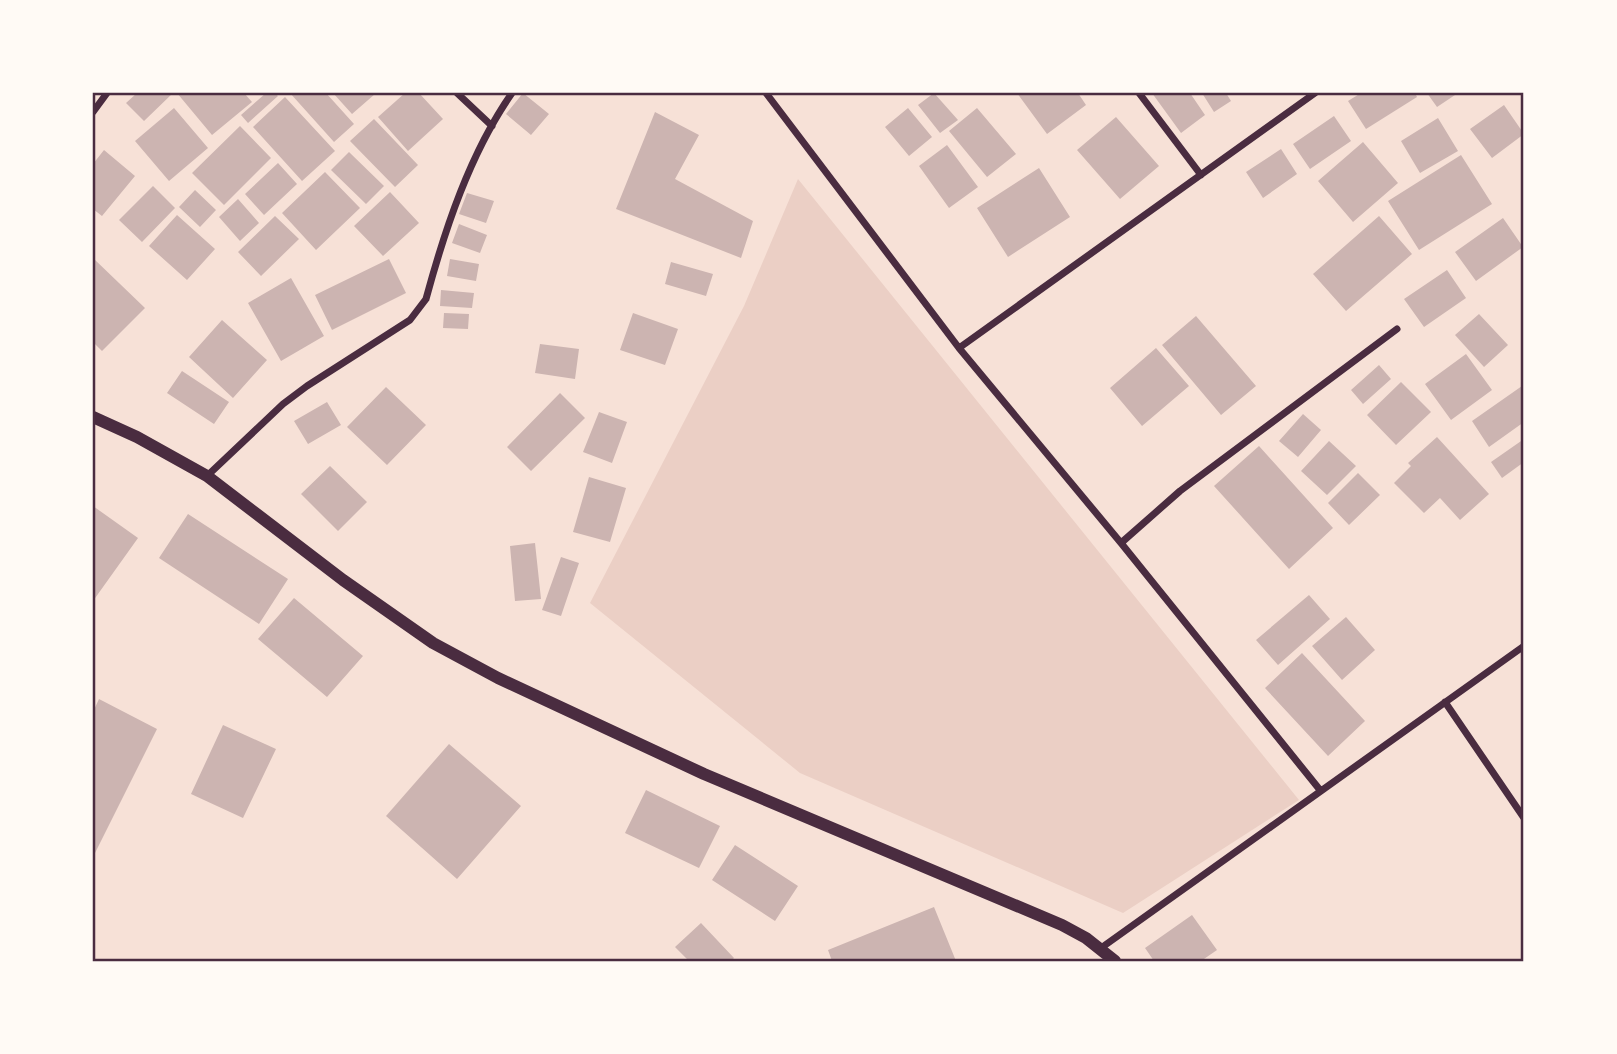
<svg xmlns="http://www.w3.org/2000/svg" width="1617" height="1054" font-family="Lora,serif">
	<style>
		.green { fill: #ebcfc5 }
		.building { fill: #ccb4b1 }
		.lines { fill: none; stroke-linecap: round; stroke-linejoin: round }
		.minor { stroke: #4a2c40; stroke-width: 7 }
		.tertiary { stroke: #4a2c40; stroke-width: 12 }
		.neatline { fill: none; stroke: #4a2c40; stroke-width: 2.5 }
	</style>
	<rect width="100%" height="100%" fill="#f7e1d7"/>
	<path class="green" d="M798,179l501,621 -176,113 -323,-140 -210,-170 154,-297z"/>
	<path class="building" d="M137,93h36l-29,28 -18,-18z
		M177,93h67l8,9 -40,33z
		M266,93h9l3,3 -30,27 -7,-8z
		M290,93h36l28,31 -20,18z
		M333,93h41l1,1 -23,20z
		M405,93h14l24,26 -35,32 -30,-34z
		M523,93l26,21 -18,21 -25,-21z
		M934,93l24,27 -18,13 -22,-28z
		M1017,93h61l8,12 -39,29z
		M1152,93h38l15,22 -24,18z
		M1202,93h24l5,8 -17,11z
		M1361,93h54l2,4 -51,32 -18,-28z
		M1427,93h31l-21,14z
		M285,97l50,54 -33,30 -49,-54z
		M1504,105l20,29 -32,24 -22,-29z
		M174,108l34,40 -39,33 -34,-40z
		M908,108l24,29 -23,19 -24,-29z
		M977,108l39,46 -29,23 -38,-46z
		M655,112l44,23 -24,44 78,42 -12,37 -125,-49z
		M1334,116l17,25 -41,28 -17,-25z
		M1116,117l43,49 -39,33 -43,-49z
		M1438,118l20,33 -38,22 -19,-32z
		M374,119l44,46 -23,22 -45,-46z
		M240,126l31,32 -47,47 -32,-32z
		M1363,142l35,41 -45,39 -35,-41z
		M947,145l31,42 -29,21 -30,-42z
		M1281,149l16,25 -34,24 -17,-26z
		M104,150l31,26 -33,40 -9,-7v-45z
		M349,152l35,34 -18,18 -35,-34z
		M1461,155l31,49 -73,46 -31,-49z
		M278,163l19,21 -33,31 -19,-21z
		M1039,168l31,49 -62,40 -31,-49z
		M325,172l35,36 -44,42 -34,-37z
		M153,186l22,22 -33,34 -23,-22z
		M195,190l21,20 -16,17 -21,-20z
		M390,192l29,31 -36,33 -29,-30z
		M467,193l27,8 -8,22 -27,-9z
		M238,199l21,24 -19,18 -21,-24z
		M177,215l38,34 -28,31 -38,-34z
		M275,216l24,23 -38,37 -23,-24z
		M1379,216l33,38 -66,57 -33,-37z
		M1503,218l20,29 -47,34 -21,-29z
		M459,224l28,11 -7,18 -28,-10z
		M93,258l52,50 -43,43 -9,-9z
		M389,259l17,34 -74,37 -17,-35z
		M450,259l29,5 -3,17 -29,-5z
		M671,262l42,12 -7,22 -41,-12z
		M1447,270l19,28 -42,29 -20,-28z
		M291,278l33,58 -43,25 -33,-58z
		M441,290l33,3 -2,15 -32,-2z
		M444,313l25,1 -1,15 -25,-1z
		M633,313l45,16 -13,36 -45,-15z
		M1479,314l29,31 -24,22 -29,-32z
		M1196,316l60,70 -35,29 -59,-70z
		M222,320l45,40 -34,38 -44,-41z
		M540,344l39,5 -4,30 -40,-6z
		M1156,348l33,38 -47,40 -32,-38z
		M1466,354l26,36 -41,30 -26,-36z
		M1379,365l12,14 -28,25 -12,-14z
		M182,371l47,31 -15,22 -47,-31z
		M1401,382l30,30 -35,33 -29,-30z
		M1522,386l2,3v33l-35,25 -17,-26z
		M386,387l40,38 -39,40 -40,-38z
		M560,393l25,25 -54,53 -24,-24z
		M327,402l14,23 -33,19 -14,-23z
		M599,412l28,10 -15,41 -29,-11z
		M1303,414l18,16 -23,27 -19,-16z
		M1437,437l52,57 -29,26 -20,-22 -16,15 -30,-30 17,-17 -3,-3z
		M1524,439v23l-22,16 -11,-16z
		M1329,441l27,25 -29,29 -26,-24z
		M1259,446l74,82 -44,41 -75,-83z
		M330,466l37,36 -29,29 -37,-37z
		M1358,473l22,22 -31,30 -21,-22z
		M589,477l37,11 -16,54 -37,-10z
		M93,506l45,32 -45,63z
		M188,514l100,65 -29,45 -100,-66z
		M535,543l6,56 -26,2 -5,-55z
		M561,557l18,6 -18,53 -19,-6z
		M1309,595l21,24 -52,46 -22,-25z
		M294,598l69,58 -36,41 -69,-58z
		M1346,617l29,33 -33,30 -30,-34z
		M1302,653l63,68 -37,35 -63,-68z
		M99,699l58,30 -64,128v-145z
		M223,725l53,24 -33,69 -52,-24z
		M449,744l72,62 -64,73 -71,-63z
		M646,790l74,36 -21,42 -74,-35z
		M735,845l63,41 -23,35 -63,-41z
		M934,907l22,54h-124l-4,-11z
		M1192,915l25,35 -16,11h-47l-9,-13z
		M701,923l33,35 -3,3h-42l-14,-14z"/>
	<g class="lines">
		<path class="minor" d="M457,93l35,33
			M766,93l193,255 162,195 199,247
			M1139,93l62,82
			M93,112l14,-19
			M959,348l356,-255
			M207,476l76,-72 24,-18 103,-66 16,-21c19,-70 44,-146 86,-206
			M1121,543l59,-52 217,-162
			M1445,702l79,116
			M1101,948l423,-302"/>
		<path class="tertiary" d="M93,417l44,20 70,39 136,104 90,63 65,35 206,96 358,151 24,13 29,23"/>
	</g>
	<rect width="1617" height="1054" fill="none" stroke="#fffaf5" stroke-width="189"/>
	<rect x="94" y="94" width="1428" height="866" class="neatline"/>
</svg>
